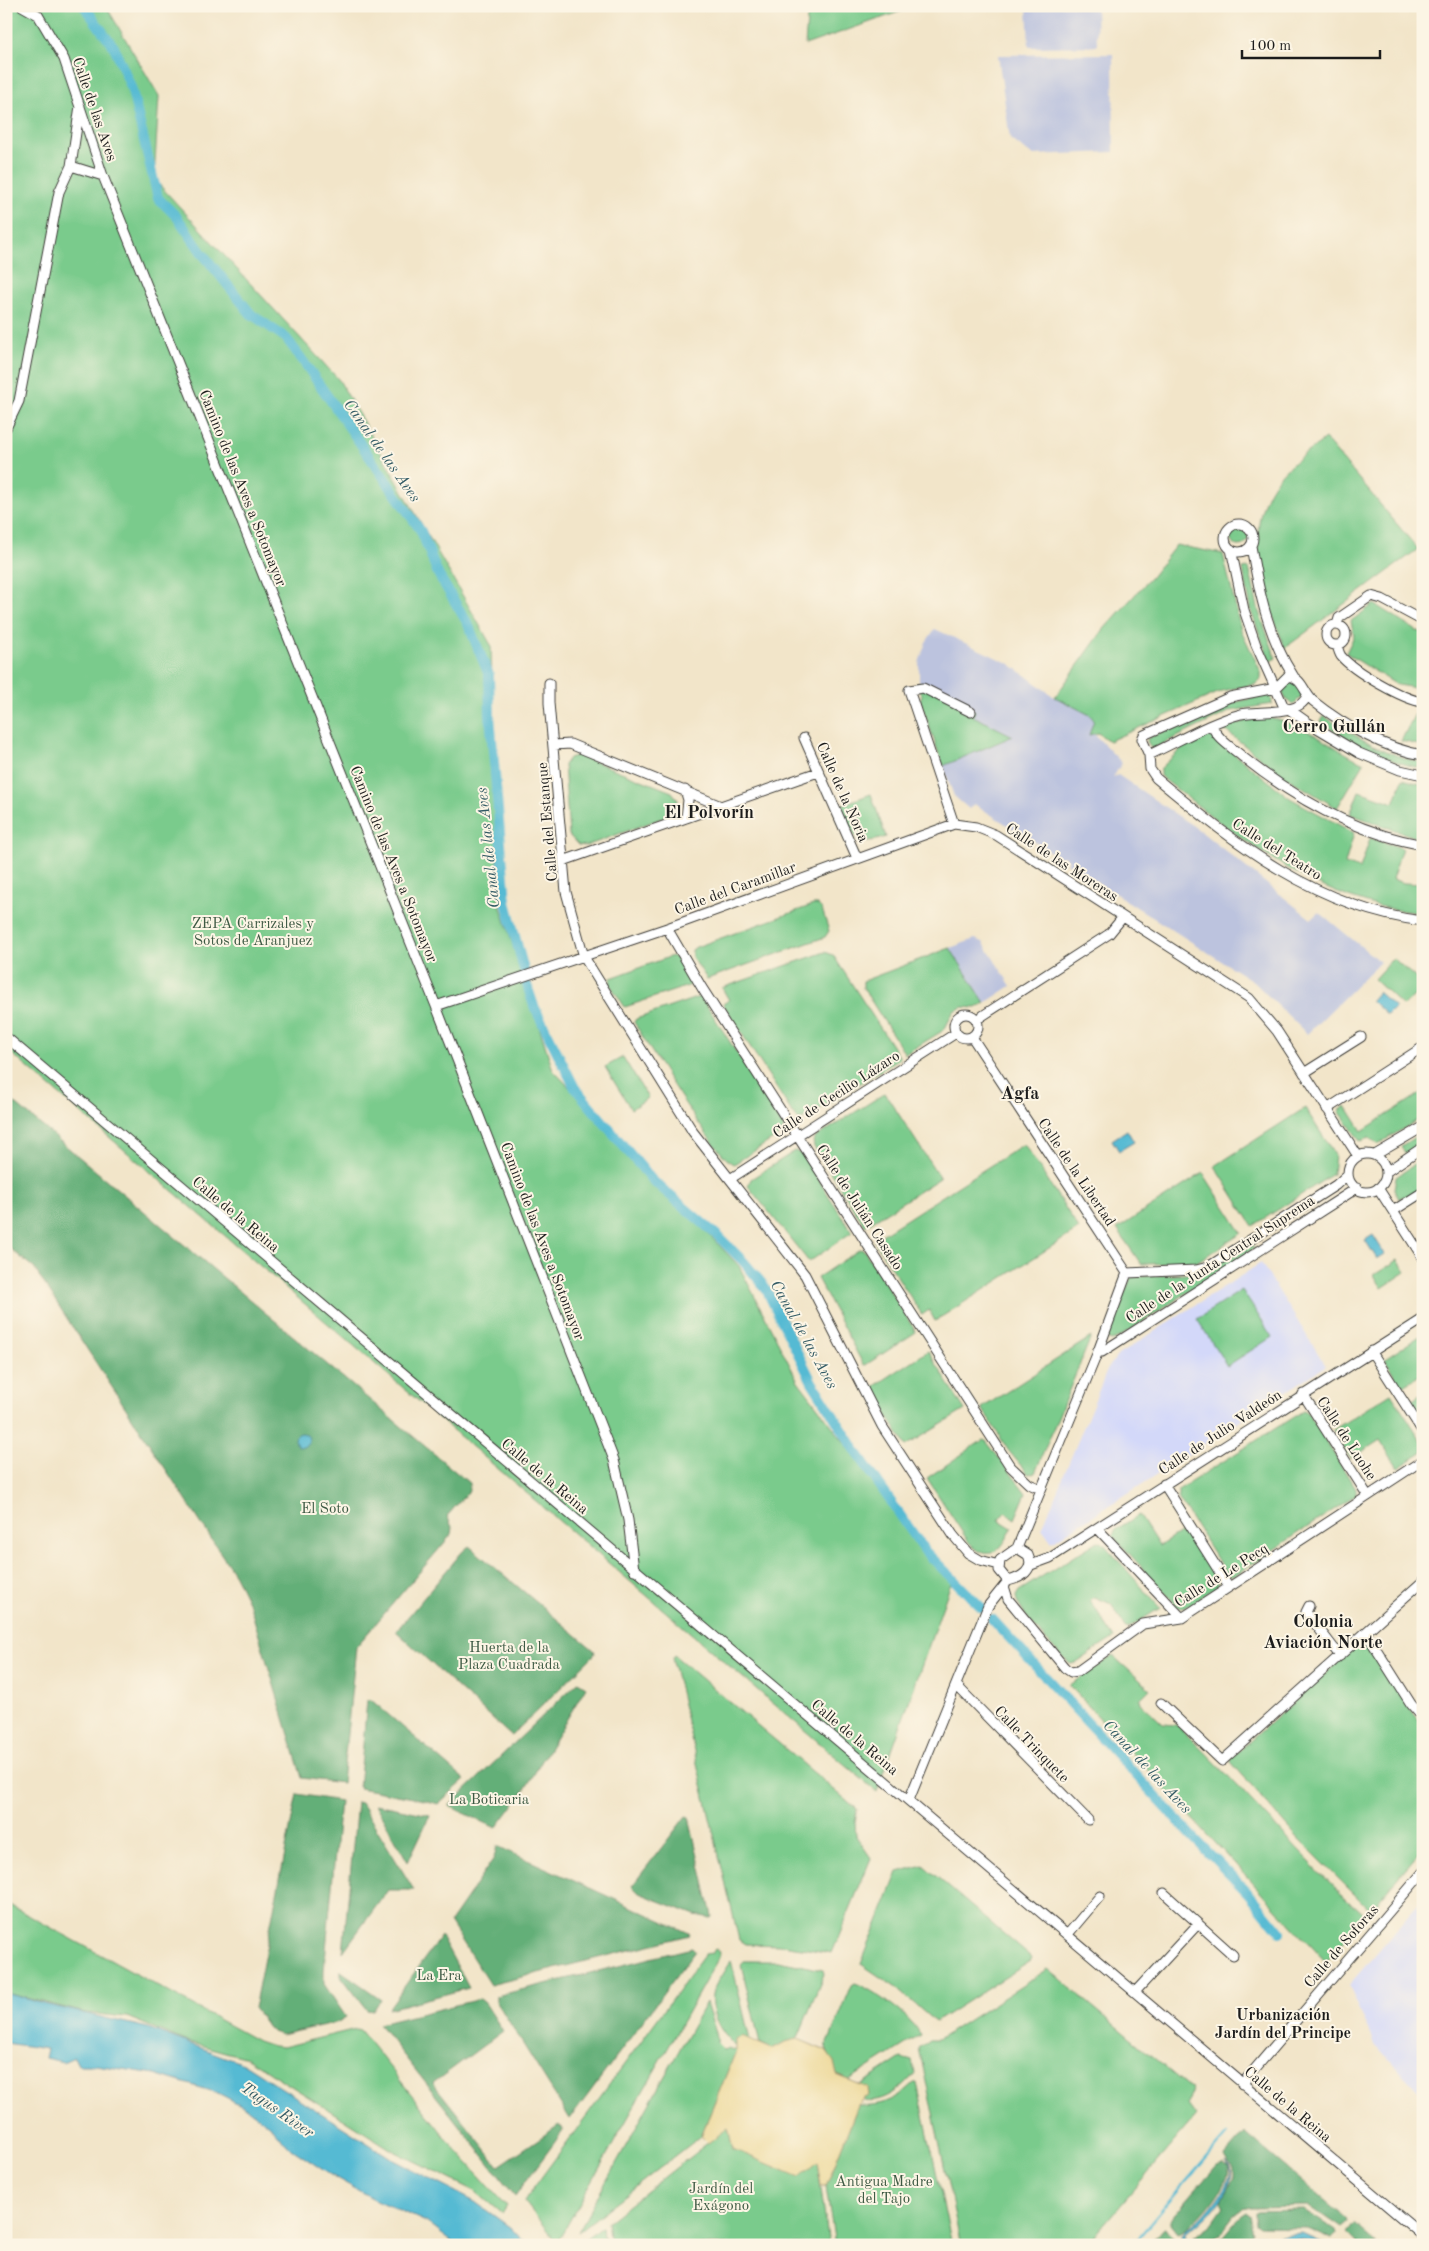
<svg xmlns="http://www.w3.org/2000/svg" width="1429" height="2251" font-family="'Old Standard TT',serif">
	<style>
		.built { fill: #d3d8f9 }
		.industrial { fill: #bcc3de }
		.green { fill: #7acb8c; stroke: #4b7454 }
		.forest { fill: #63af78; stroke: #40664a }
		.sand { fill: #eeda9e; stroke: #857b5d }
		.water { fill: #55bad3; stroke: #386b78 }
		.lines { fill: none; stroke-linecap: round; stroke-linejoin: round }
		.stream { stroke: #55bad3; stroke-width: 2.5 }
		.canal { stroke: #55bad3; stroke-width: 10 }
		.minor-casing { stroke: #3c3a36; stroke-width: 11 }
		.minor { stroke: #fff; stroke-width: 9 }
		.labels { text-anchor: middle; stroke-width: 4; stroke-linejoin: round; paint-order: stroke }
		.street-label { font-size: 15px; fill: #1c1c1c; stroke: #fcf5e5 }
		.park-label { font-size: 15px; fill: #3d5943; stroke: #fcf5e5 }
		.water-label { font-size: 16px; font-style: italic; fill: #335b65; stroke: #fcf5e5 }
		.neighbourhood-label { font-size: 16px; font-weight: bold; fill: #1c1c1c; stroke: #fcf5e5 }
		.quarter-label { font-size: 18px; font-weight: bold; fill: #1c1c1c; stroke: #fcf5e5 }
	</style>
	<rect width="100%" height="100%" fill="#fcf5e5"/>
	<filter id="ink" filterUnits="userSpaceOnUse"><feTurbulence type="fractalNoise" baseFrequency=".02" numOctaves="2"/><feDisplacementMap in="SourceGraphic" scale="10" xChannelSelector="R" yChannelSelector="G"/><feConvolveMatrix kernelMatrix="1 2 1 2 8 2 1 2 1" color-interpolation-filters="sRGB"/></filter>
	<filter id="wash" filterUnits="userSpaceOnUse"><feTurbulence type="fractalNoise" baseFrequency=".0096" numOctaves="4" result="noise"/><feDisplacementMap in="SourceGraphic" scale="20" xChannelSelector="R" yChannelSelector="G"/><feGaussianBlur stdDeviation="1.12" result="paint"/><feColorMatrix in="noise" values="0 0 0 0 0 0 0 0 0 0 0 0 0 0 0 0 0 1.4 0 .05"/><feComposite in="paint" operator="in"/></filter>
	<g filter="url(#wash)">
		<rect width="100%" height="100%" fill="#f2e5c9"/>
		<path class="built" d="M1261,1263l65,103 -274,176 -10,-14 66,-160 10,-13z
			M1423,1899v197l-48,-52 -26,-59z"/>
		<path class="industrial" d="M1027,6h69l1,40 -68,1z
			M1113,54l1,98 -82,3 -22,-16 -12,-84z
			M935,629l75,35 43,32 37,19 4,5 -4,14 3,-1 29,30 -9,14 5,-2 81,55 112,89 8,-7 61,50 -73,72 -54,-53 -186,-118 2,-3 -6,-4 -3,2 -86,-54 -5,5 -15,-13 -11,-30 70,-30 -40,-20 2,-5 -56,-30v-18l7,-21z
			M975,939l8,3 28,44 -26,17 -35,-55z"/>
		<path class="green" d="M6,6h100l53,90 -5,83 185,201 152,265 7,253 55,172 186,196 59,115 153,202 -74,209 -871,-743z
			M808,6h108l-111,39z
			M1325,439l93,110 -133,99c-20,-52 -46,-120 -7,-170 13,-15 31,-27 47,-39z
			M1230 537a9 9 0 1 1 18 0a9 9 0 1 1-18 0Z
			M1176,545l47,9 18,76 20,42v7l-5,5 -34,7 -113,50 -11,-8 -9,2 5,-15 -4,-5 -35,-18 49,-68 48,-53z
			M1249,568l10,44 17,46 -6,4 -18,-48 -9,-45z
			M1374,604l43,27 6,1v57l-26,-4 -51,-32 8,-17 -3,-15z
			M1288,681l8,3 7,12 -10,8 -7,-4 -5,-11z
			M921,682l54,29 -2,5 40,20 -70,30 -23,-66 2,-5 -6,-11z
			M1271,694l1,10 -41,7 -77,37h-3l-4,-7 1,-3 79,-34z
			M1415,714h8v32l-22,-5z
			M1324,716c31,20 62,39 99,47v6c-39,-8 -70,-27 -102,-47z
			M1256,718c41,-2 72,28 108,45l-27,45 -53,-32 -62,-48z
			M1209,734l81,64 64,35 -9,31 15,5 10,-31 32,10 -10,31 12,4 19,1v29c-103,-7 -185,-76 -263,-137v-7l25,-24z
			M578,755l94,37 6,8 -2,9 -8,7 -82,30 -8,-1 -9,-10 -5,-70 5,-7z
			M1403,779l20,6v55l-73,-26 9,-23 35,12z
			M871,794l15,43c-34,12 -33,-5 -45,-32z
			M813,905h5l4,4 7,22 -4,6 -118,42 -15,-22v-7l4,-3z
			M950,948l35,55 -9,5 -13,-1 -9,4 -10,19 -39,24 -42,-66v-7z
			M825,952l8,3 67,103 -96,61 -5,1 -4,-3 -72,-113 6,-4 -7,-12z
			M672,956l5,3 14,22v4l-66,22 -15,-22 1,-7z
			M1393,958l25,22 5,-4v12l-20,18 -29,-27z
			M699,997l3,1 82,129 -3,7 -47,30c-15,-2 -89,-122 -100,-142l2,-3z
			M623,1057l25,41 -17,11 -26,-42z
			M1423,1092v25l-45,27 -9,-6 -9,3 -21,-30 7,-5 16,25z
			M885,1093l55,85 -75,48 -51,-79 -1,-6 3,-4z
			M1305,1108l30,47 -2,19 -80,52 -38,-60z
			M1423,1132v11l-18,11 -4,-8z
			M1024,1144l55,85 -144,92 -6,-11 -7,5 -48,-75z
			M795,1151l7,3 50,78 -43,30 -61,-76 3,-7z
			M1423,1159v27l-17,14 -3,-4 -4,3 -5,-10 2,-12z
			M1203,1173l39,60 -47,30 -54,1 -24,-35z
			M1251,1244l4,4 -140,92 -4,1 -5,-4 25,-60 71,-4z
			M860,1249l4,1 52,82 -52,34 -47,-88z
			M1398,1260l8,12 -24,16 -8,-13z
			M1242,1290l30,47 -45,29 -30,-47z
			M1423,1334v39l-22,14 -16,-28z
			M1091,1337l-56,136 -7,1 -20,-24 -26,-42z
			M928,1351l37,59 -59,36 -18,-29 -15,-30z
			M1423,1392v29l-13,-20z
			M1391,1393l32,50v9l-25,16 -18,-28 -29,19 -18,-29z
			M1303,1411l5,2 48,76v6l-122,81h-6l-50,-78v-8z
			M983,1440l3,1 40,52 -11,26 -10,-7 -6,8 13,8c-10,23 -24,37 -44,13l-41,-63z
			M1139,1515l20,31 26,-16 32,50v6l-32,22 -7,-1 -65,-71 2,-6z
			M1098,1541l5,2 57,65 -33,21 -16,-25 -16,-7 -5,3 24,38 -39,25 -5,1c-12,-11 -54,-53 -54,-68l3,-5z
			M1362,1641l6,2 46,71 9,10v124l-53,62 -72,-72 -67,-76 1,-5z
			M674,1655l183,154 -2,14 1,13 15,22 -39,95 -49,-8 -38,-1 -6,-4 -67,-282z
			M1113,1656l37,33 -10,10 1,4 22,21 13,1 5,3c63,61 119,129 184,188l-39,46 -257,-277z
			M923,1865l109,93 -1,3 -96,61 -37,-33 -37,-25 37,-92z
			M6,1903l252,138 15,5 10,1 73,-18 4,1 95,119 52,57 -5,8 -27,-23 -83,-41 -145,-92 -62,-17 -58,-24 -41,-4 -80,-20z
			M715,1949l4,2v6l-162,286 -33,-42 181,-247 7,-1z
			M731,1960l19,80 -8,-4 -5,11c-15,-11 -30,-37 -24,-56 4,-10 12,-21 18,-31z
			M744,1961h34l45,9 1,4 -27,66 -12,2 -13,7 -12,-6 -19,-79z
			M1048,1969l144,121 -4,15 8,11 -110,129h-125l-42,-197 11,-8h8z
			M855,1983c16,5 62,37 65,52l-71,45 -12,-5 -11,-27 26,-63z
			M706,2002c2,12 13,32 11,41l7,7 4,-2 8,3 -35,85 -123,96z
			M901,2058l11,3 3,12c-12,15 -32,31 -52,27l1,-3 5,-2 -9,-10z
			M914,2083h3l35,162h-117l-9,-59 32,-81c24,2 40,-6 56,-22z
			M728,2127l5,22 65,27 19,-15 12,84h-219l-3,-23z
			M600,2228h2l2,17h-26z"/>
		<path class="forest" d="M11,1100l458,383v8l-22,25 5,11 -1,8 -95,112 -14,136 -40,-5 -52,-172 -15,-31 -201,-307 -28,-23v-139l2,-5z
			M469,1546l125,104 1,4 -84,82 -115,-105 66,-79z
			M578,1682l8,5 -62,104 -28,37 -47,-22z
			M370,1699l95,81 -27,24 -14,-4 -65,-12 8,-88z
			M297,1794l43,7 -16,170v13l22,33 -8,5 -57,13 -9,-3 -18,-24z
			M357,1802l4,1 53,87h-26l-45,62z
			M375,1804l55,11 -22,47z
			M686,1816l3,1 23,99 -1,2 -16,-3 -56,-22 -7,-7z
			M497,1846l192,87 1,2 -200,50 -40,-63 44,-64z
			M441,1936l28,52 -81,21z
			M692,1948l3,3 -125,168 -74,-118v-5z
			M341,1971l40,28 -8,12 -6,-1 -26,-34z
			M480,1999l5,4 18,28 -70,52 66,83 60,-41 4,6 -48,65 -136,-172z
			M1245,2133l102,86 1,3 -7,6 -32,-22 -58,1 -9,2 -8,6 -13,17 -17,13h-9l-1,-8 18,-13 12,-17 -3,-6 12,-22v-9l-8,-14z
			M1223,2163l5,3c5,16 -35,64 -50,67l-7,-9v-6l46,-53z
			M1304,2210l32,21 1,4 -5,4 -25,-11 -47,-1 -4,-3 -1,-13z
			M1246,2213l3,2 4,18 -10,12h-30c14,-10 20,-25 33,-32z
			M1354,2224l1,1 22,19 -18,1 -12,-12z
			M1166,2227l12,18h-29l14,-17z"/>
		<path class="sand" d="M742,2036l30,13 13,-7 13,-3 28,12 8,11 3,13 31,13 1,7 -5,2 -6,8 -32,81h-5l-4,-24 -18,15 -66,-28 -5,-21 -20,15 -7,-7 35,-85v-11z"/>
		<path class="water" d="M1378,992l17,15 -8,8 -16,-15z
			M1127,1130l7,12 -15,9 -7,-11z
			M1373,1235l12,19 -8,5 -12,-19z
			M295 1440a7 7 0 1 1 14 0a7 7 0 1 1-14 0Z
			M6,1993l38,11 104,24 98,37 148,95 81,42 36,26 16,17h-71l-30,-23 -54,-24 -43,-24 -40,-27 -18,-20 -26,-20 -27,-14 -63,-19 -59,-9h-18l-4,-8 -11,5 -18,-4 2,-9 -41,-6z
			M1226,2161c16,18 -13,52 -28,64 -4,3 -9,4 -13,9l2,11h-4l-2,-7c2,-8 7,-9 13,-13 11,-9 37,-40 36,-54 0,-4 -3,-8 -4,-10z
			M1302,2233l26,12c-14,0 -34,-14 -44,0h-11v-5l-12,-2 -10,7h-6c12,-15 16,-11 31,-6l5,-4z"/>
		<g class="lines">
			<path class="stream" d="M1132,2245l95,-111"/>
			<path class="canal" d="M84,6l30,41 17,40 27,111 19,19 25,36 49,61 35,24 15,20 120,173 17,43 30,50 21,51 1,41 16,186 18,68
				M527,985l7,21 41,82 77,92 66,56 25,25 22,26 47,95 46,72 67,97 57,57
				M992,1619l203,220 53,54 33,40"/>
		</g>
	</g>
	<g filter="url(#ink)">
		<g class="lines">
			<g class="minor-casing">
				<path id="minor" d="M22,6l16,9 26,44 39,117 333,830 178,454 14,60 6,50
					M71,166l9,-60
					M6,428l13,-27 40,-209 12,-26 32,10
					M1225 538a14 14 0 1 1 28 0a14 14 0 1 1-28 0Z
					M1251,546c8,46 17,91 43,131
					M1231,549l13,61 12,35 27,60 24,17 52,31 41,17 23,5
					M1326 635a10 10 0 1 1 20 0a10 10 0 1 1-20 0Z
					M1337,625l2,-7 32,-22 11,3 41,22
					M1337,645c1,4 2,8 4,11 12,15 63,44 82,46
					M549,683v20l17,189 18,65 109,175 112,143 77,151 71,109 15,18 12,7 19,5
					M1307,695c-5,21 -47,15 -66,19 -28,7 -64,28 -92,41l-7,-16 2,-4 86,-38 46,-9 12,-12c15,2 15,16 25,25 30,24 72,48 110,54
					M1212,726c6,14 21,22 32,32 53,42 112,75 179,87
					M804,738l53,120
					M554,745l16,-1 151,62
					M1149,755l1,14 6,9c78,65 162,131 267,143
					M685,790l3,10 -2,18
					M954,824l-45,-134 14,-2 48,24
					M563,861l255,-89
					M667,928l35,60 308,478 19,18 12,5
					M436,1006l231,-78 287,-104 22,3 20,8 253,163 28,33 81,125
					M954 1026a12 12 0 1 1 24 0a12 12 0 1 1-24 0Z
					M976,1020l133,-86 14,-17
					M6,1037l1417,1199
					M972,1037l155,236
					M1304,1073l57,-36
					M1327,1109l96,-62
					M1348 1173a19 19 0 1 1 38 0a19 19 0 1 1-38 0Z
					M1375,1155l48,-28
					M1386,1172l37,-25
					M730,1179l226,-146
					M1378,1188l45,70
					M1393,1211l30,-19
					M1098,1350l4,2 255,-164
					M1371,1351l52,81
					M1303,1394l65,102
					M1164,1484l65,103
					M1097,1528l85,90
					M1017,1548l80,-194 30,-81 69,-3 12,-3 128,-82 12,-11
					M1017,1548l11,7c7,15 -7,23 -20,26l-9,-11 1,-10z
					M1031,1565l19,-7 373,-239
					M1004,1586l4,13 57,69 6,4 7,-1 65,-47 39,-6 241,-158
					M1309,1606l-3,6 34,44
					M1366,1633l45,71 12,14
					M957,1686l131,134
					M1161,1703l61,58 201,-180
					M909,1800l79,-194 20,-25
					M1164,1893l69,62
					M1068,1934l32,-38
					M1135,1992l63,-68
					M1242,2084l181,-212"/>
			</g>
			<use href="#minor" class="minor"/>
		</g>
	</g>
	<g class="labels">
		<g class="street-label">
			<text transform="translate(95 109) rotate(71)" y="5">Calle de las Aves</text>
			<text transform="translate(243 488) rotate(68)" y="5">Camino de las Aves a Sotomayor</text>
			<text transform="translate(843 792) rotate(66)" y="5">Calle de la Noria</text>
			<text transform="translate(547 822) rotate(-95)" y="5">Calle del Estanque</text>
			<text transform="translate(1277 849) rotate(32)" y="5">Calle del Teatro</text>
			<text transform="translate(1062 862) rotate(33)" y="5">Calle de las Moreras</text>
			<text transform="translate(394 864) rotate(68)" y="5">Camino de las Aves a Sotomayor</text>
			<text transform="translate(735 888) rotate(-20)" y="5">Calle del Caramillar</text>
			<text transform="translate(836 1094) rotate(-33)" y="5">Calle de Cecilio Lázaro</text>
			<text transform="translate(1077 1172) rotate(56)" y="5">Calle de la Libertad</text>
			<text transform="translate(860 1207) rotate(57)" y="5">Calle de Julián Casado</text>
			<text transform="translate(236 1214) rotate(40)" y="5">Calle de la Reina</text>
			<text transform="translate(543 1241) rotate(69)" y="5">Camino de las Aves a Sotomayor</text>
			<text transform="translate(1220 1259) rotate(-33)" y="5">Calle de la Junta Central Suprema</text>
			<text transform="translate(1220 1432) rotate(-33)" y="5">Calle de Julio Valdeón</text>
			<text transform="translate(1347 1438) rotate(57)" y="5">Calle de Luohe</text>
			<text transform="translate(545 1476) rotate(40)" y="5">Calle de la Reina</text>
			<text transform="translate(1221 1575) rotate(-32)" y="5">Calle de Le Pecq</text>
			<text transform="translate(855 1737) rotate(40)" y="5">Calle de la Reina</text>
			<text transform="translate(1032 1744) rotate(46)" y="5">Calle Trinquete</text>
			<text transform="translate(1341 1946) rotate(-49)" y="5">Calle de Soforas</text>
			<text transform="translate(1288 2104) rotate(40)" y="5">Calle de la Reina</text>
		</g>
		<g class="park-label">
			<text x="253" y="928">ZEPA Carrizales y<tspan x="253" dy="17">Sotos de Aranjuez</tspan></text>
			<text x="325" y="1513">El Soto</text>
			<text x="509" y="1652">Huerta de la<tspan x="509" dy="17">Plaza Cuadrada</tspan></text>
			<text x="489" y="1804">La Boticaria</text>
			<text x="439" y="1980">La Era</text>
			<text x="884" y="2186">Antigua Madre<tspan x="884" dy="17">del Tajo</tspan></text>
			<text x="721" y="2193">Jardín del<tspan x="721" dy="17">Exágono</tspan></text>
		</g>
		<g class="water-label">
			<text transform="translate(383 450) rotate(55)" y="6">Canal de las Aves</text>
			<text transform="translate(487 848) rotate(-96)" y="6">Canal de las Aves</text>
			<text transform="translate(805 1334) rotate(61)" y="6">Canal de las Aves</text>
			<text transform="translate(1148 1766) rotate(47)" y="6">Canal de las Aves</text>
			<text transform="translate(278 2109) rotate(35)" y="6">Tagus River</text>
		</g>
		<g class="neighbourhood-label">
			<text x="1283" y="2020">Urbanización<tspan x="1283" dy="18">Jardín del Principe</tspan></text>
		</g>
		<g class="quarter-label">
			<text x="1334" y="732">Cerro Gullán</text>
			<text x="709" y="818">El Polvorín</text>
			<text x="1020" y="1099">Agfa</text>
			<text x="1323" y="1627">Colonia<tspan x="1323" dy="21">Aviación Norte</tspan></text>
		</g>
	</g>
	<rect width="1429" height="2251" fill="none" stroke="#fcf5e5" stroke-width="25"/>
	<path d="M1242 50v8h138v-8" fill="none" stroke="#1c1c1c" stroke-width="2.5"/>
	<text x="1249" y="50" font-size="15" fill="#1c1c1c" stroke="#fcf5e5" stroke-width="4" paint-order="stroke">100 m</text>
</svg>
